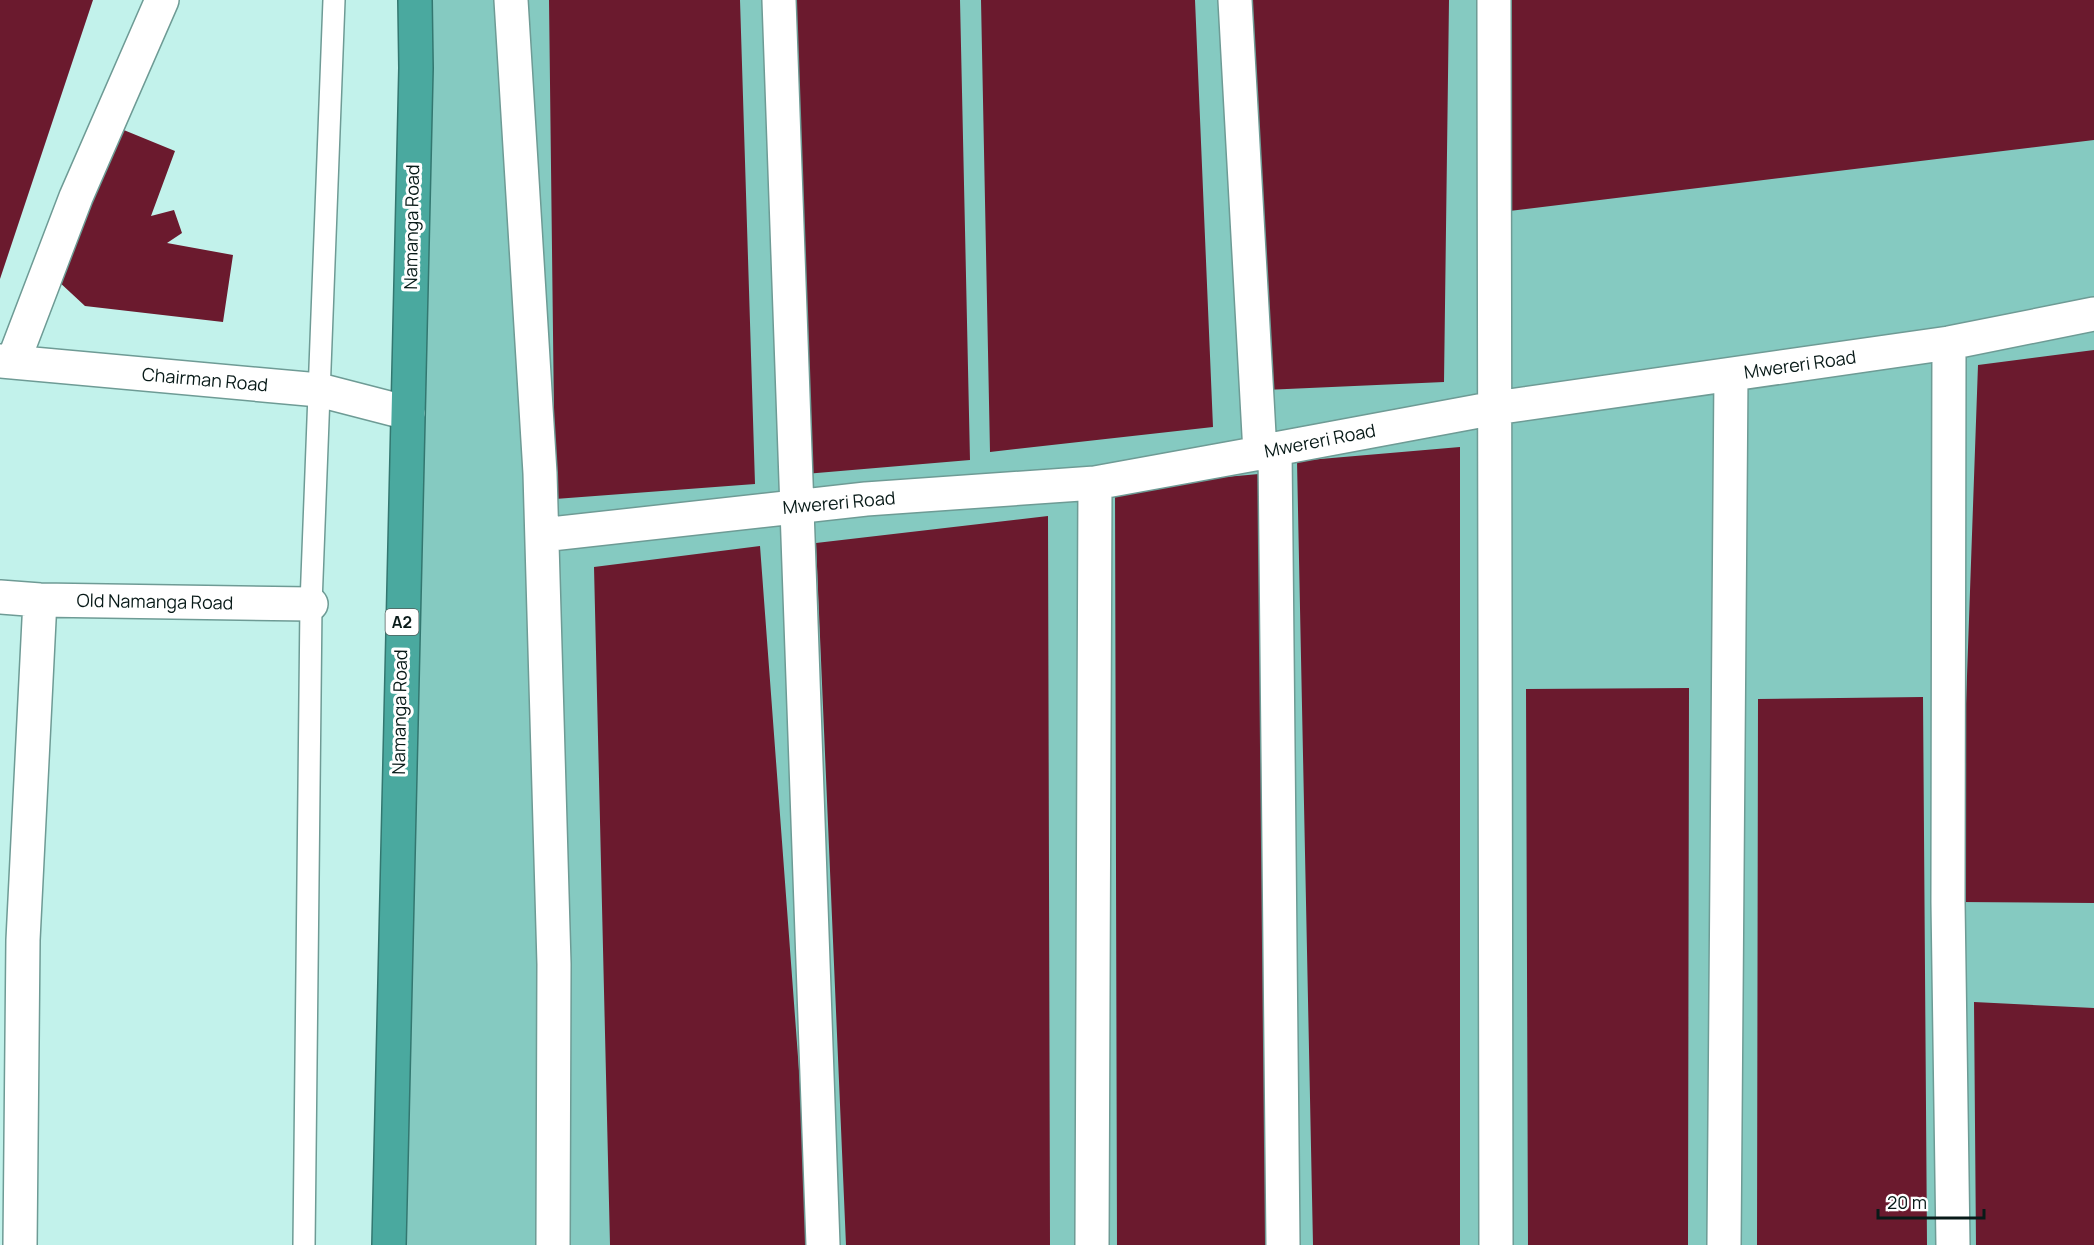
<svg xmlns="http://www.w3.org/2000/svg" width="2094" height="1245" font-family="Manrope,sans-serif">
	<style>
		.green { fill: #85cac1 }
		.building { fill: #6b1a2e }
		.lines { fill: none; stroke-linecap: round; stroke-linejoin: round }
		.lane-casing { stroke: #6e9b95; stroke-width: 24 }
		.street-casing { stroke: #6e9b95; stroke-width: 36 }
		.highway-casing { stroke: #337770; stroke-width: 36 }
		.lane { stroke: #fff; stroke-width: 21 }
		.street { stroke: #fff; stroke-width: 33 }
		.highway { stroke: #4aa99f; stroke-width: 33 }
		.labels { text-anchor: middle; stroke-width: 6; stroke-linejoin: round; paint-order: stroke }
		.shield { fill: #fff; stroke: #525f5d; stroke-width: 1.5 }
		.shield-label { font-size: 16px; font-weight: bold; fill: #081a18 }
		.street-label { font-size: 18px; fill: #081a18; stroke: #fff }
	</style>
	<rect width="100%" height="100%" fill="#c2f2eb"/>
	<path class="green" d="M415,0h1679v1245h-1705z"/>
	<path class="building" d="M0,0h93l-93,279z
		M549,0h191l15,484 -200,15z
		M795,0h165l10,460 -165,14z
		M981,0h214l18,427 -223,25z
		M1243,0h206l-5,382 -177,8z
		M1499,0h595v140l-593,72z
		M114,126l61,25 -24,65 23,-6 8,23 -15,10 66,12 -10,67 -138,-16 -28,-26z
		M2094,350v553l-135,-1 19,-537z
		M1460,447v798h-147l-16,-784z
		M1270,473l6,772h-159l-2,-758z
		M1048,516l2,729h-204l-30,-702z
		M760,546l52,699h-202l-16,-678z
		M1689,688l-1,557h-160l-2,-556z
		M1923,697l4,548h-170l1,-546z
		M1974,1002l120,6v237h-118z"/>
	<g class="lines">
		<g class="lane-casing">
			<path id="lane" d="M304,1245l7,-641 23,-604"/>
		</g>
		<g class="street-casing">
			<path id="street" d="M511,0l29,473 14,491 -1,281
				M779,0l44,1245
				M1235,0l25,453
				M1494,0l2,1245
				M1949,343l-1,559 5,343
				M0,361l319,29 89,23
				M13,362l63,-165 86,-197
				M1275,449l8,796
				M542,535l324,-36 229,-16 165,-30 15,-4 220,-41 454,-65 145,-29
				M0,597l40,3 271,4
				M20,1245l3,-305 17,-340
				M1092,1245l3,-762
				M1724,1245l7,-870"/>
		</g>
		<g class="highway-casing">
			<path id="highway" d="M389,1245l27,-1177 -1,-68"/>
		</g>
		<use href="#lane" class="lane"/>
		<use href="#street" class="street"/>
		<use href="#highway" class="highway"/>
	</g>
	<g class="labels">
		<rect class="shield" x="385.5" y="609" width="33" height="26" rx="4.5"/>
		<g class="shield-label">
			<text x="402" y="628">A2</text>
		</g>
		<g class="street-label">
			<text transform="translate(412 227) rotate(-89)" y="6">Namanga Road</text>
			<text transform="translate(1800 365) rotate(-8)" y="6">Mwereri Road</text>
			<text transform="translate(205 380) rotate(5)" y="6">Chairman Road</text>
			<text transform="translate(1320 441) rotate(-11)" y="6">Mwereri Road</text>
			<text transform="translate(839 503) rotate(-5)" y="6">Mwereri Road</text>
			<text transform="translate(155 602) rotate(1)" y="6">Old Namanga Road</text>
			<text transform="translate(400 712) rotate(-89)" y="6">Namanga Road</text>
		</g>
	</g>
	<path d="M1878 1209v9h106v-9" fill="none" stroke="#081a18" stroke-width="3"/>
	<text x="1887" y="1209" font-size="18" fill="#081a18" stroke="#ffffff" stroke-width="4.5" paint-order="stroke">20 m</text>
</svg>
